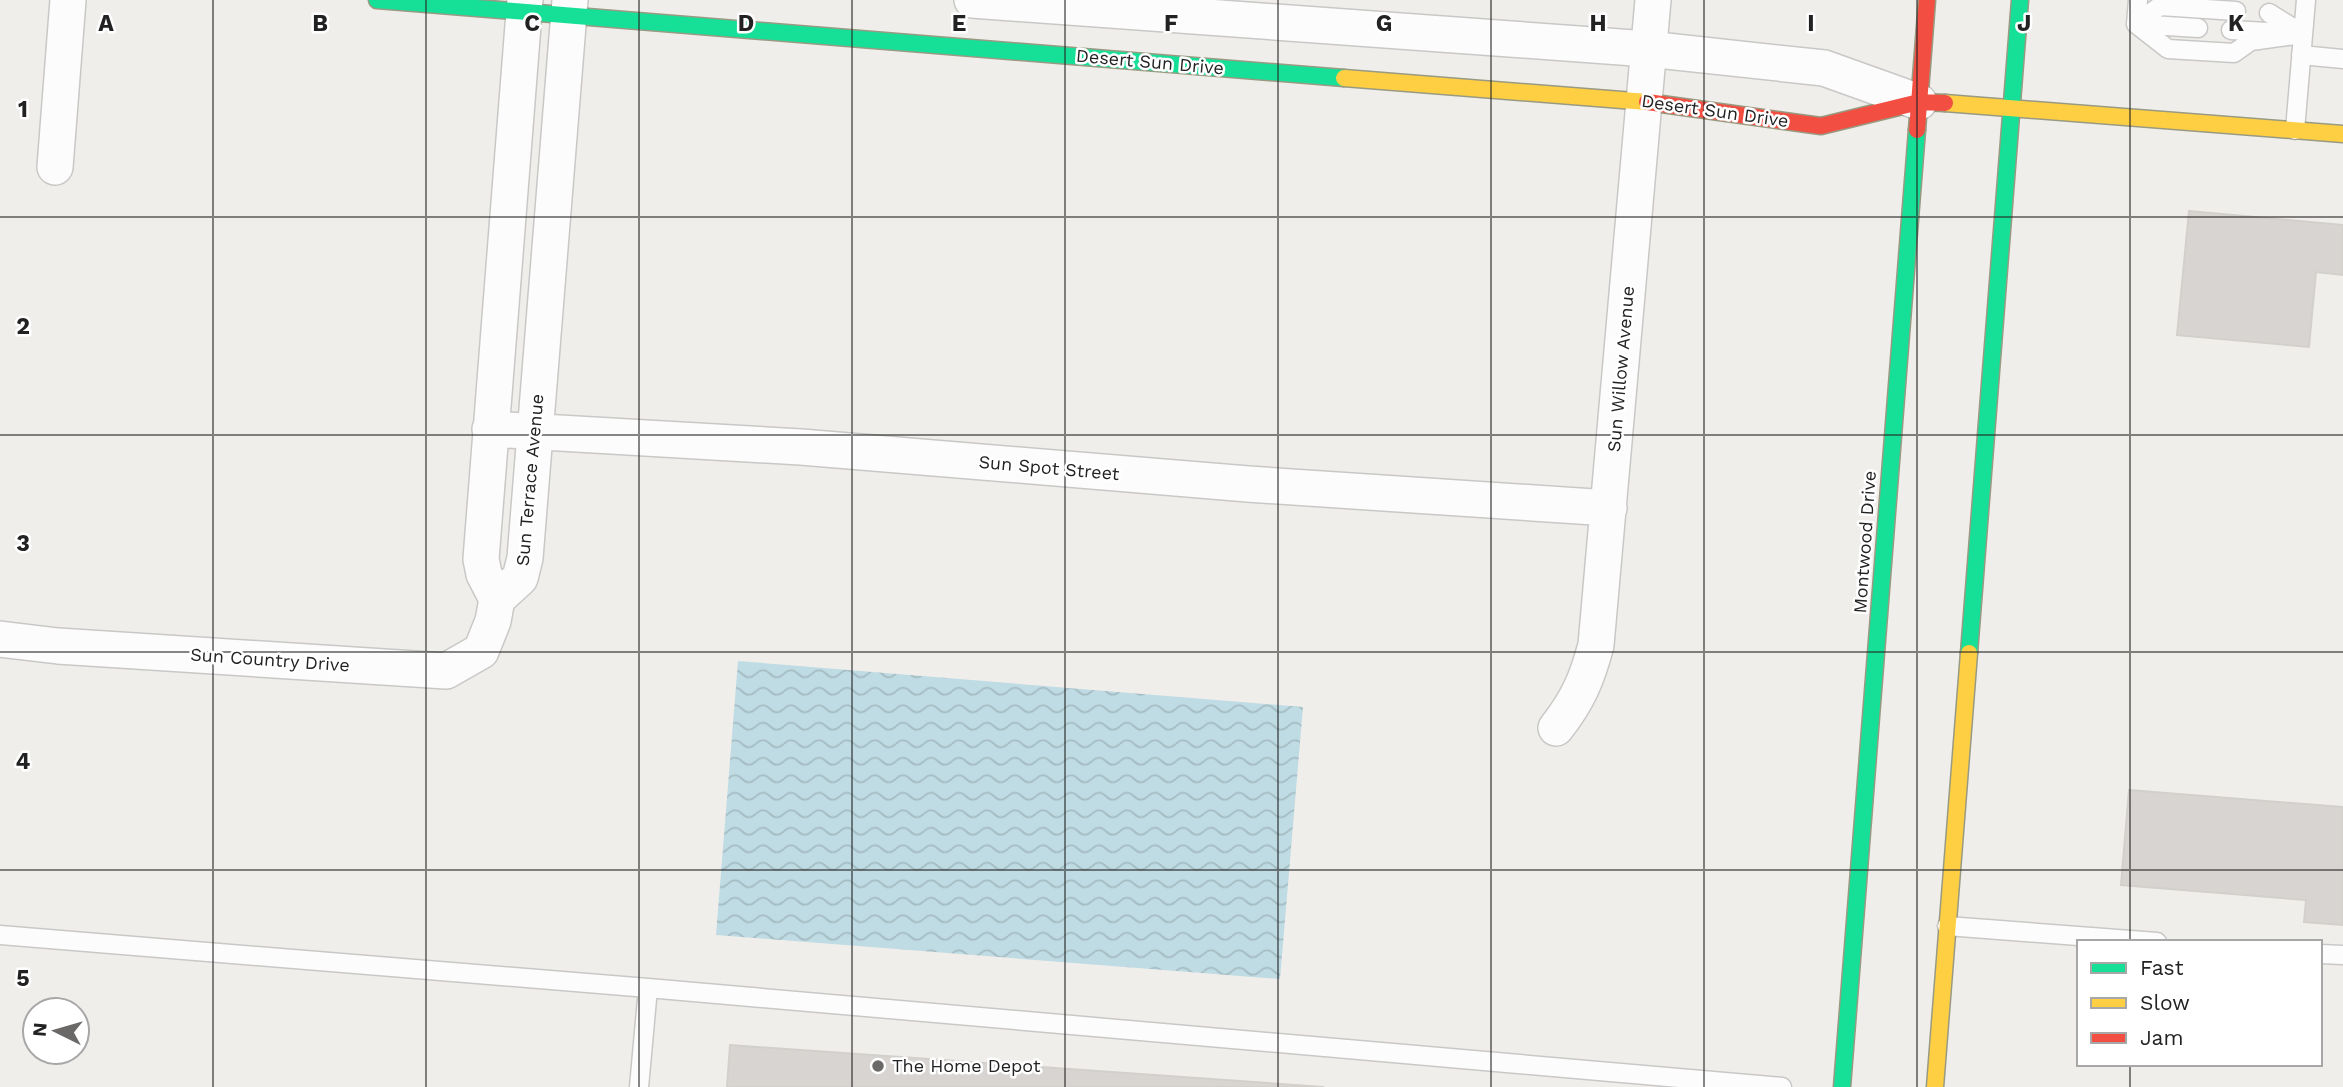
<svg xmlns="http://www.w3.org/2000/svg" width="2343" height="1087" font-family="'Work Sans',sans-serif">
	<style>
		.water { fill: url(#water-waves) }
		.building { fill: #d7d4d2; stroke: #d3d0cc; stroke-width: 2 }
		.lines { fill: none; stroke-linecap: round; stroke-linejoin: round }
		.lane-casing { stroke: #c9c8c7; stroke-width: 21 }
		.street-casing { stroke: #c9c8c7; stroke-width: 38 }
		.fast-casing { stroke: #999a82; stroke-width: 19 }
		.slow-casing { stroke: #999a82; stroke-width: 19 }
		.jam-casing { stroke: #999a82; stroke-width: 19 }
		.lane { stroke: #fdfcfc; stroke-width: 18 }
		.street { stroke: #fdfcfc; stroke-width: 35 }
		.fast { stroke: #16e098; stroke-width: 16 }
		.slow { stroke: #ffcf43; stroke-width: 16 }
		.jam { stroke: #f24e42; stroke-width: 16 }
		.grid { fill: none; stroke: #222; stroke-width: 2; stroke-opacity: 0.55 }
		.poi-dot { fill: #6a6968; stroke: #fff; stroke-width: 2.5 }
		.labels { text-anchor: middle; stroke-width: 5; stroke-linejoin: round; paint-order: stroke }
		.street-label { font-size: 18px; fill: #222; stroke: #fff }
		.poi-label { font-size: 18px; fill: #222; stroke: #fff; text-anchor: start }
		.grid-label { font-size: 23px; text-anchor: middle; font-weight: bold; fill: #222; stroke: #fff; stroke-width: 5; stroke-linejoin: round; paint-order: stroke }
	</style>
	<defs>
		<pattern id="water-waves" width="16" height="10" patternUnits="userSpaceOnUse" patternTransform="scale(1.75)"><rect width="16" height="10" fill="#bfdbe3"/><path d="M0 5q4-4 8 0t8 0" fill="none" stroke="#a4bcc2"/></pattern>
	</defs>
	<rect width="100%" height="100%" fill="#f0eeeb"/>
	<path class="water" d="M738,661l565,46 -23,272 -564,-44z"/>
	<path class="building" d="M2189,211l154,14v50l-27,-3 -7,75 -132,-12z
		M2129,790l214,17v118l-39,-3 2,-22 -185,-15z
		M730,1045l594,42h-597z"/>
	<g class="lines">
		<g class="lane-casing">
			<path id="lane" d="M2269,13l34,21
				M2136,24l32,25 66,4 17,-12 52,-7
				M2136,24l24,-18 76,5
				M2136,24l62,4
				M2136,24l2,-24
				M2231,30l37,2
				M2301,55l42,4
				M2295,130l11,-130
				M1947,926l210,16
				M0,935l648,53
				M2320,954l23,1
				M639,1087l9,-99 1134,99"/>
		</g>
		<g class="street-casing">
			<path id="street" d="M972,0l676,49 176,19 95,34
				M55,167l13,-167
				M490,429l311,18 447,37 361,24
				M497,599l23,-21 5,-20 45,-558
				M497,599l-13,-25 -3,-15 44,-559
				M0,639l58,7 388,25 35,-20 12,-30 4,-22
				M1556,728c22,-28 31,-49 40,-83l57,-645"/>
		</g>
		<g class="fast-casing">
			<path id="fast" d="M377,0l967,78
				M1969,653l51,-653
				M1842,1087l75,-957"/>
		</g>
		<g class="slow-casing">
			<path id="slow" d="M1344,78l303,24
				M1945,103l398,31
				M1935,1087l34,-434"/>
		</g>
		<g class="jam-casing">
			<path id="jam" d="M1647,102l174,24 98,-24 26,1
				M1917,130l10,-130"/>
		</g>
		<use href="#lane" class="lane"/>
		<use href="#street" class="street"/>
		<use href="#fast" class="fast"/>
		<use href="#slow" class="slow"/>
		<use href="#jam" class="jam"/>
	</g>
	<path class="grid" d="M213,0v1087M426,0v1087M639,0v1087M852,0v1087M1065,0v1087M1278,0v1087M1491,0v1087M1704,0v1087M1917,0v1087M2130,0v942M0,217h2343M0,435h2343M0,652h2343M0,870h2343M2130,1064v23"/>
	<circle class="poi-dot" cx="878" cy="1066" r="7"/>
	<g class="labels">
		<g class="street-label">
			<text transform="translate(1150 62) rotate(5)" y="6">Desert Sun Drive</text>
			<text transform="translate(1715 111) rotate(8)" y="6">Desert Sun Drive</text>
			<text transform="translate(1621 369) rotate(-85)" y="6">Sun Willow Avenue</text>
			<text transform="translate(1049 468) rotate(5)" y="6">Sun Spot Street</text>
			<text transform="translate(530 480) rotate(-85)" y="6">Sun Terrace Avenue</text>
			<text transform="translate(1865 542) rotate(-86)" y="6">Montwood Drive</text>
			<text transform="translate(270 660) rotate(4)" y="6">Sun Country Drive</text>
		</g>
		<g class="poi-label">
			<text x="892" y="1072">The Home Depot</text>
		</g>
	</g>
	<g class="grid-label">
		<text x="106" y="31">A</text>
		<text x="320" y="31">B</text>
		<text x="532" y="31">C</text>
		<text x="746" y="31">D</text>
		<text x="959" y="31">E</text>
		<text x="1171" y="31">F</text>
		<text x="1384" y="31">G</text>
		<text x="1598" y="31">H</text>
		<text x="1811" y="31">I</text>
		<text x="2024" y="31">J</text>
		<text x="2236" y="31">K</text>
		<text x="23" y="117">1</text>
		<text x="23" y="334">2</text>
		<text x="23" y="551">3</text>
		<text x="23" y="769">4</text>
		<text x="23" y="986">5</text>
	</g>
	<rect x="2077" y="940" width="245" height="126" fill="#ffffff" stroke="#a7a7a7" stroke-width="2"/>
	<rect x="2091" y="963" width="35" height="10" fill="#16e098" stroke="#a7a7a7" stroke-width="2"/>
	<text x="2140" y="975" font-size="21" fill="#222222">Fast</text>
	<rect x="2091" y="998" width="35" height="10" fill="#ffcf43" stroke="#a7a7a7" stroke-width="2"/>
	<text x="2140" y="1010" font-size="21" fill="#222222">Slow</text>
	<rect x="2091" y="1033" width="35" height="10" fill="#f24e42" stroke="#a7a7a7" stroke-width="2"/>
	<text x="2140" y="1045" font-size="21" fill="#222222">Jam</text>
	<g transform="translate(56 1031) rotate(275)"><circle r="33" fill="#ffffff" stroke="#a7a7a7" stroke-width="2"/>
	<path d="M0-5L12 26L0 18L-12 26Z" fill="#6a6968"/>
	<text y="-10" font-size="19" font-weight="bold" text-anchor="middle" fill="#222222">N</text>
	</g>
</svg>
